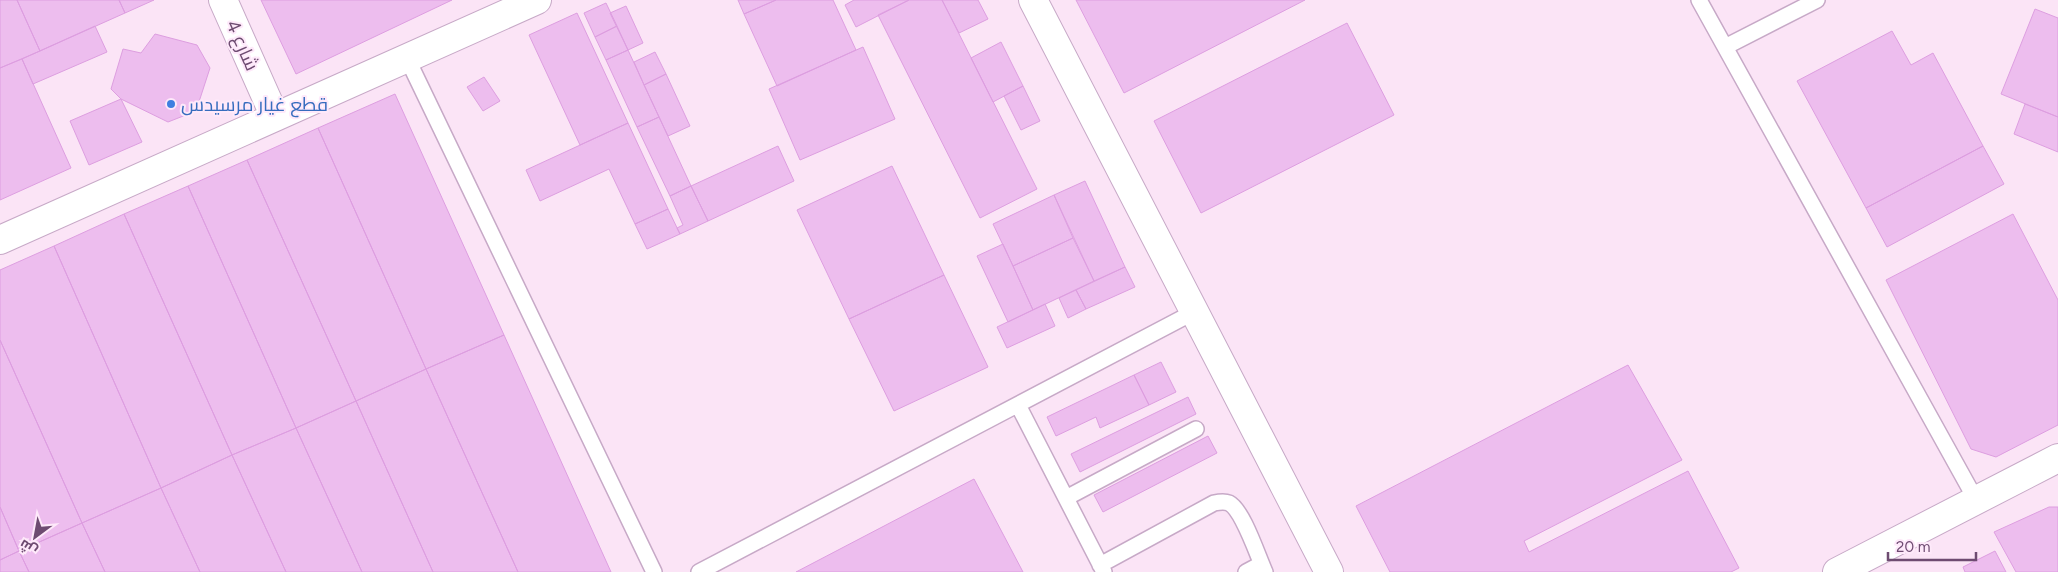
<svg xmlns="http://www.w3.org/2000/svg" width="2058" height="572" font-family="Figtree,Cairo,sans-serif">
	<style>
		.building { fill: #edbdee; stroke: #dd9ee0 }
		.lines { fill: none; stroke-linecap: round; stroke-linejoin: round }
		.service-casing { stroke: #c7a9c7; stroke-width: 18 }
		.minor-casing { stroke: #c7a9c7; stroke-width: 30 }
		.service { stroke: #fff; stroke-width: 15 }
		.minor { stroke: #fff; stroke-width: 28 }
		.shop-dot { fill: #3f7fe0; stroke: #fee9fa; stroke-width: 2 }
		.labels { text-anchor: middle; stroke-width: 4; stroke-linejoin: round; paint-order: stroke }
		.street-label { font-size: 19px; fill: #6e4b71; stroke: #fee9fa }
		.shop-label { font-size: 19px; fill: #366cbe; stroke: #fee9fa; text-anchor: start }
	</style>
	<rect width="100%" height="100%" fill="#fbe4f6"/>
	<path class="building" d="M0,0h17l23,51 -40,17z
		M17,0h102l6,13 -85,38z
		M119,0h35l-29,13z
		M261,0h191l-156,74z
		M738,0h38l-32,14z
		M776,0h57l23,50 -79,36 -33,-72z
		M854,0h55l-53,27 -11,-22z
		M909,0h33l95,189 -57,29 -102,-203z
		M942,0h36l10,19 -29,14z
		M1076,0h229l-181,93z
		M606,3l11,23 -22,11 -11,-24z
		M626,6l17,37 -15,7 -18,-37z
		M2035,9l23,9v99l-57,-23z
		M577,13l51,110 -48,22 -51,-110z
		M1347,23l47,92 -193,98 -47,-92z
		M95,26l12,26 -74,32 -11,-25z
		M617,26l11,24 -22,10 -11,-23z
		M1892,31l19,34 22,-12 50,93 -117,62 -69,-127z
		M155,34l42,11 13,23 -14,43 -28,11 -47,-23 -10,-10 12,-40 18,4z
		M1001,42l22,44 -30,16 -22,-44z
		M863,47l32,72 -95,41 -31,-71z
		M628,50l31,67 -22,10 -31,-67z
		M655,52l11,22 -22,11 -10,-23z
		M22,59l49,109 -71,32v-132z
		M666,74l24,52 -22,10 -24,-51z
		M484,77l16,24 -17,10 -16,-24z
		M1023,86l17,35 -19,9 -17,-34z
		M395,94l109,241 -78,34 -108,-241z
		M121,99l21,43 -53,23 -19,-44z
		M2025,104l33,13v35l-44,-18z
		M659,117l32,69 -21,10 -33,-69z
		M628,123l40,86 -33,15 -26,-55 -69,32 -14,-31z
		M318,128l108,241 -70,32 -109,-241z
		M778,146l16,35 -86,40 -17,-35z
		M1983,146l21,38 -117,63 -21,-39z
		M247,160l109,241 -60,27 -108,-242z
		M892,166l52,109 -95,44 -52,-109z
		M1085,181l40,86 -31,14 -40,-86z
		M188,186l108,242 -64,27 -108,-241z
		M691,186l17,35 -28,13 -3,-6 6,-3 -13,-29z
		M1054,195l19,43 -60,28 -20,-42z
		M668,209l12,25 -33,15 -12,-25z
		M124,214l108,241 -71,33 -107,-242z
		M2013,214l45,86v125l-62,32 -25,-8 -85,-169z
		M1073,238l21,43 -61,29 -20,-44z
		M1003,244l30,66 -25,12 -31,-66z
		M54,246l107,242 -79,35 -82,-183v-70z
		M1125,267l10,20 -49,22 -10,-19z
		M944,275l44,92 -94,44 -45,-92z
		M1076,290l10,19 -18,9 -9,-20z
		M1045,304l10,22 -48,22 -10,-21z
		M504,335l107,237h-93l-92,-203z
		M0,340l82,183 -63,28 -19,-44z
		M1161,362l15,30 -27,13 -15,-30z
		M1628,365l54,95 -158,81 5,11 159,-81 51,97 -8,4h-341l-34,-66z
		M426,369l92,203h-85l-77,-171z
		M1134,375l15,30 -49,23 -4,-11 -40,19 -9,-19z
		M1188,397l8,17 -116,58 -9,-18z
		M356,401l77,171h-71l-66,-144z
		M296,428l66,144h-76l-54,-117z
		M1208,436l9,17 -114,59 -9,-17z
		M232,455l54,117h-86l-39,-84z
		M974,479l49,93h-227z
		M161,488l39,84h-95l-23,-49z
		M0,507l19,44 -19,9z
		M2049,507h9v65h-42l-22,-40z
		M82,523l23,49h-76l-10,-21z
		M19,551l10,21h-29v-12z
		M1995,551l11,21h-41l-2,-5z"/>
	<g class="lines">
		<g class="service-casing">
			<path id="service" d="M1699,0l277,500
				M1725,47l92,-47
				M407,58l247,514
				M1018,405l86,167
				M1066,498l130,-69
				M1100,565l114,-62c5,-1 10,-2 15,0 14,7 29,54 36,69
				M699,572l495,-260
				M1246,572l15,-8"/>
		</g>
		<g class="minor-casing">
			<path id="minor" d="M223,0l52,117
				M1033,0l296,572
				M0,240l537,-240
				M1837,572l221,-114"/>
		</g>
		<use href="#service" class="service"/>
		<use href="#minor" class="minor"/>
	</g>
	<circle class="shop-dot" cx="171" cy="104" r="5"/>
	<g class="labels">
		<g class="street-label">
			<text transform="translate(243 45) rotate(66)" y="7">شارع 4</text>
		</g>
		<g class="shop-label">
			<text x="181" y="111">قطع غيار مرسيدس</text>
		</g>
	</g>
	<g transform="translate(35 537) rotate(212)" stroke="#fee9fa" stroke-width="4" paint-order="stroke">
	<path d="M0-4L9 19L0 12L-9 19Z" fill="#6e4b71"/>
	<text y="-8" font-size="14" font-weight="bold" text-anchor="middle" fill="#6e4b71">ش</text>
	</g>
	<path d="M1888 552v8h88v-8" fill="none" stroke="#6e4b71" stroke-width="2.5"/>
	<text x="1896" y="552" font-size="15" fill="#6e4b71" stroke="#fee9fa" stroke-width="4" paint-order="stroke">20 m</text>
</svg>
